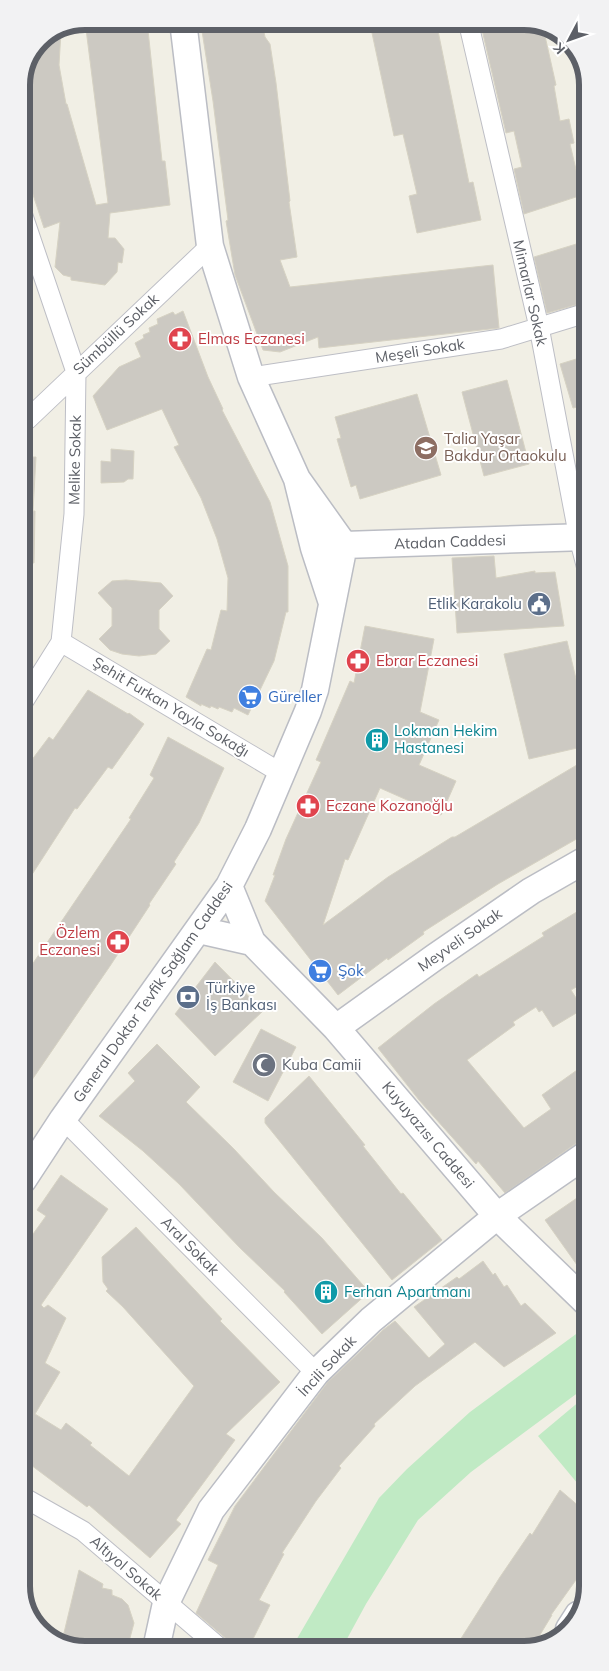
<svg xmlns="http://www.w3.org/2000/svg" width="609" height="1671" font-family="Mulish,sans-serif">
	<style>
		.park { fill: #c0eac4 }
		.building { fill: #ccc9c2; stroke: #d6d2c3 }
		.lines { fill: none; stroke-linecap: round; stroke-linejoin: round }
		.street-casing { stroke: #bdbec5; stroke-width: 21 }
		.secondary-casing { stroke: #bbbdc4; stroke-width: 29 }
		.street { stroke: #fff; stroke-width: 19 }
		.secondary { stroke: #fff; stroke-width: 26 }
		.labels { text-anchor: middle; stroke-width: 4; stroke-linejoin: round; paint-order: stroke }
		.street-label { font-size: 15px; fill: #5d6067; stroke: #fff }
		.health-label { font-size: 15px; fill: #be3a42; stroke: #fff; text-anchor: start }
		.education-label { font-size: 15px; fill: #785e54; stroke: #fff; text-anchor: start }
		.service-label { font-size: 15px; fill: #4e5e75; stroke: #fff; text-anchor: end }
		.shop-label { font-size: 15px; fill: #366cbe; stroke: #fff; text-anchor: start }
		.culture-label { font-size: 15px; fill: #0d838f; stroke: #fff; text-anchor: start }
		.worship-label { font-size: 15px; fill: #5b616d; stroke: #fff; text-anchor: start }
		.rim { fill: none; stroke: #5d6067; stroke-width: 6 }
	</style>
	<rect width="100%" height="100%" fill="#f1efe5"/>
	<path class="park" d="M587,1326v60l-116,86 -53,48 -52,84 -24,44 -51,1 88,-151 28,-29 63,-57z
		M587,1395l1,101 -50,-60z"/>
	<path class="building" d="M85,21h62l15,140h3l5,44 -60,8 -2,25h7l9,11 -2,14 -4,-1 -1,10 -12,13 -34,-5v-3l-8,-2 -8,-8 5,-45 -16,6 -23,-70v-77l19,-41 21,-9 -2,34 7,39h1l29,101 12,-2z
		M372,21h64l33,162 4,-1 8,38 -64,13 -8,-37 8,-2 -14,-60 -9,2 -22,-103z
		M480,21h49l14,6 13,58 -2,1 6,35 9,-2 5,24 -4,1 12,51 -58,19 -10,-45 8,-2 -8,-36 -8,2z
		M257,22l6,5 2,10 5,7 6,39 14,118 -1,1 8,55 -17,3 10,27 203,-22 6,63 -180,20 -1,-11 -38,15 -17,-2 -28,-75 -9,-54 2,-1 -15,-119 -11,-70z
		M586,241v61l-39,11 -13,-56z
		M183,311l25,66 15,32 -1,1 48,92 18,64v46h-2l-12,49 -26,54 -14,-7 -2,4 -13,-5 -1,2 -7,-3 -1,2 -9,-4v2l-15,-9 21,-48 4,1 10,-40 6,1 1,-33 -11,-39 -16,-41 -27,-51 5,-2 -17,-36 -55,21 -14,-34 26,-29 22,-10 -6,-14 9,-5 -1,-3 7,-3 -1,-4 9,-4 -1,-5 16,-7 2,3z
		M586,356v49l-13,3 -13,-44z
		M507,380l22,84 -45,12 -22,-84z
		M417,394l24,81 -81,24 -4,-14 -5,2 -14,-48 4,-1 -6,-21z
		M111,449l23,2 -1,28h-5l-4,3 -23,1v-22l10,1z
		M22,457h14l-3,54h2l-1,52 -12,-1z
		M494,556l2,22 39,-7v2l20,-1 9,54 -107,7 -5,-75z
		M126,580l35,3 12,13 -14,14v19l11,12 -14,13 -17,2 -17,-2 -12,-4 -11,-11 13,-13v-18l-14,-15 14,-12z
		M365,626l69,13 -14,73 19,8 -20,45 37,16 -15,34 -61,-27 -32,72 -3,-1 -22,66 65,-48 64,-40h3l132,-78v74l-89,51 -75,48 1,2 -36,26 -1,-2 -49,37 -73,-94 10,-26h-2l13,-36 35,-77 -5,-2 34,-79 4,2z
		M567,641l19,80v25l-57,13 -25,-105z
		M88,690l40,24 1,-1 15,11 -32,45 -4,-2 -31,42 -2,-1 -53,82v-117l27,-36 4,3z
		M168,737l56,31 -25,55 -25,39 2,2 -27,40 1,1 -40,61 -87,127v-115l108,-159 -2,-1 25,-40 -4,-3z
		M580,910l7,11v60l-16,9 12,19 -30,18 -11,-17 -3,2 -3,-5 -23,15 2,3 -48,35 57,68 27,-19 -9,-14 45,-32v76l-9,3 -73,51 -27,-32 -2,3 -57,-64 -41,-52 56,-44 43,-30 2,3 65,-41 -2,-3z
		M215,962l48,49 -48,45 -40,-42z
		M261,1029l35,18 -28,54 -35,-19z
		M157,1044l43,43 -14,15 48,47 40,43 48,46 47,54 -47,42 -38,-42 1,-1 -45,-43 -61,-64 -36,-33 -44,-35 36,-35 -7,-8z
		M309,1076l56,69 -2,1 38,48 2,-1 39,47 -50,40 -127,-157v-5z
		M61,1175l47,34 -67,96 3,3 4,-3 18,13 -21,45 15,9 -25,42 26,16 5,-7 26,20 -2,2 39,31 65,-90 -71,-79 -17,-16 2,-2 -5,-7 -1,-25 34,-30 86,92 -2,2 60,61 -54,52 9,6 -59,80 5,4 -31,34 -61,-53 -2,2 -64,-48v-211l23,-32 -9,-6z
		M577,1198l10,15v66l-42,-59z
		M483,1261l10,14 2,-2 9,14 3,-2 14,21 4,-3 31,30 -52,34 -29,-25 -60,44 -41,38 1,2 -36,40 2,2 -25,33 -34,52 2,1 -25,46 11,5 -22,44 -12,-2 -40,-34 22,-48 -10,-5 27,-54 92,-123 56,-53 12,-9 34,37 16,-14 -31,-37 43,-30 2,2z
		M560,1490l28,24v49l-37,52h1l-20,33h-77l45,-71 30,-44 2,2z
		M79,1570l24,14 -1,4 10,2v5l10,4 6,6 6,18 -7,26h-19l-45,-12z"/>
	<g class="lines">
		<g class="street-casing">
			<path id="street" d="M468,21l71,306 40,211 7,27
				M22,213l54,159 -2,142 -13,128 -39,62
				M251,377l250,-38 85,-26
				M22,422l6,-3 182,-173
				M61,642l220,131
				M63,1119l253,254
				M23,1497l60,34 138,118"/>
		</g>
		<g class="secondary-casing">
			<path id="secondary" d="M183,21l27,225 41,131 46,102 17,69 18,55
				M327,547l17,-2 242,-8
				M229,886l23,56 84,86 161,188 90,87
				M199,930l53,12
				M336,1028l99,-71 96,-66 56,-32
				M23,1180l40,-61 166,-233 29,-57 50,-118 7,-21 29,-145 -47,-66
				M569,1629l9,-14
				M156,1649l10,-46 45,-93 105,-137 55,-53 126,-104 90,-62"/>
		</g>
		<use href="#street" class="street"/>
		<use href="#secondary" class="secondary"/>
	</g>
	<defs>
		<g id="pharmacy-disc" transform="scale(1.25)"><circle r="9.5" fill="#e0444e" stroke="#fff"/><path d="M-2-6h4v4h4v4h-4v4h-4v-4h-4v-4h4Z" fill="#fff"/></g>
		<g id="school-disc" transform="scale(1.25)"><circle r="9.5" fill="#8d6e63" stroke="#fff"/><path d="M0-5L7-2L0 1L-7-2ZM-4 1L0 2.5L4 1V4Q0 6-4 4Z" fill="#fff"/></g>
		<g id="civic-disc" transform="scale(1.25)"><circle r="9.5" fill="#5c6f8a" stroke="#fff"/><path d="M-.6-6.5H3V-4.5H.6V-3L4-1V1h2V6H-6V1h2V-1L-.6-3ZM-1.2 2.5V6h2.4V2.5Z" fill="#fff"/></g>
		<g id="supermarket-disc" transform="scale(1.25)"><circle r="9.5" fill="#3f7fe0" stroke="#fff"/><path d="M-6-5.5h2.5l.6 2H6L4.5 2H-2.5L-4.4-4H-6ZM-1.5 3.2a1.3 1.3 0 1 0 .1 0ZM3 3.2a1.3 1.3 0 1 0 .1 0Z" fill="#fff"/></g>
		<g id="building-disc" transform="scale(1.25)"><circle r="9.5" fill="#0f9aa8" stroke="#fff"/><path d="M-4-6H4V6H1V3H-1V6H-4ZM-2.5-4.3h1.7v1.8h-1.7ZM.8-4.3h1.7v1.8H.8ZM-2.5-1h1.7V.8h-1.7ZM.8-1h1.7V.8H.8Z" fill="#fff"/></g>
		<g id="bank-disc" transform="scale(1.25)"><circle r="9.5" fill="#5c6f8a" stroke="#fff"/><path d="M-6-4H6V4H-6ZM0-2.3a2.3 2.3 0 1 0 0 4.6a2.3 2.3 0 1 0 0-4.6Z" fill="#fff"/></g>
		<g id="mosque-disc" transform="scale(1.25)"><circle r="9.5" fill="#6b7280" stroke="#fff"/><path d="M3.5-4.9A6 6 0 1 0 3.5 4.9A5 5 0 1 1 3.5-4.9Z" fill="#fff"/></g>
	</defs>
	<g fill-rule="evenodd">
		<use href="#pharmacy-disc" x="180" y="339"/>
		<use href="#school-disc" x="426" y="448"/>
		<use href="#civic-disc" x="539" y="604"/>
		<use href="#pharmacy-disc" x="358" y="661"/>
		<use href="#supermarket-disc" x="250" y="697"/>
		<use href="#building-disc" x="377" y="740"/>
		<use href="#pharmacy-disc" x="308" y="806"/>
		<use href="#pharmacy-disc" x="118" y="942"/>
		<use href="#supermarket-disc" x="320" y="971"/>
		<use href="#bank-disc" x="188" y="997"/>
		<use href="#mosque-disc" x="264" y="1065"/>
		<use href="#building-disc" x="326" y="1292"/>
	</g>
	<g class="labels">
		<g class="street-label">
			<text transform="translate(530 293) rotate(77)" y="5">Mimarlar Sokak</text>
			<text transform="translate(116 334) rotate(-43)" y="5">Sümbüllü Sokak</text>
			<text transform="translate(420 351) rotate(-9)" y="5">Meşeli Sokak</text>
			<text transform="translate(75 460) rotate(-89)" y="5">Melike Sokak</text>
			<text transform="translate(450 542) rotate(-2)" y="5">Atadan Caddesi</text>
			<text transform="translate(171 707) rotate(31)" y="5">Şehit Furkan Yayla Sokağı</text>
			<text transform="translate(460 940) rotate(-35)" y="5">Meyveli Sokak</text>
			<text transform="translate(153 992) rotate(-55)" y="5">General Doktor Tevfik Sağlam Caddesi</text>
			<text transform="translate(428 1135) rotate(50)" y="5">Kuyuyazısı Caddesi</text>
			<text transform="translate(190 1246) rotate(45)" y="5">Aral Sokak</text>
			<text transform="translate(327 1366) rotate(-47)" y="5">İncili Sokak</text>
			<text transform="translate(126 1568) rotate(41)" y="5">Altıyol Sokak</text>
		</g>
		<g class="health-label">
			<text x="198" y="344">Elmas Eczanesi</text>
			<text x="376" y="666">Ebrar Eczanesi</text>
			<text x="326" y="811">Eczane Kozanoğlu</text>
			<text x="100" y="938" text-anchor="end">Özlem<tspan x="100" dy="17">Eczanesi</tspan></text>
		</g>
		<g class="education-label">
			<text x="444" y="444">Talia Yaşar<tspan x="444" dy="17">Bakdur Ortaokulu</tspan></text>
		</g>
		<g class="service-label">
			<text x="522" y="609">Etlik Karakolu</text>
			<text x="206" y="993" text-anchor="start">Türkiye<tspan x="206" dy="17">İş Bankası</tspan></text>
		</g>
		<g class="shop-label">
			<text x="268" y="702">Güreller</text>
			<text x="338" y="976">Şok</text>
		</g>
		<g class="culture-label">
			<text x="394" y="736">Lokman Hekim<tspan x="394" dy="17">Hastanesi</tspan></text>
			<text x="344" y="1297">Ferhan Apartmanı</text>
		</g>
		<g class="worship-label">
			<text x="282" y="1070">Kuba Camii</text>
		</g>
	</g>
	<path d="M0 0H609V1671H0ZM85 30H524A55 55 0 0 1 579 85V1586A55 55 0 0 1 524 1641H85A55 55 0 0 1 30 1586V85A55 55 0 0 1 85 30Z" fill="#f2f2f3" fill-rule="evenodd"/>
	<path class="rim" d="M85 30H524A55 55 0 0 1 579 85V1586A55 55 0 0 1 524 1641H85A55 55 0 0 1 30 1586V85A55 55 0 0 1 85 30Z"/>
	<g transform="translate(569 40) rotate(229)" stroke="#ffffff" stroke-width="4" paint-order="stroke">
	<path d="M0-4L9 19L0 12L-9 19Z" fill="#5d6067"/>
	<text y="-8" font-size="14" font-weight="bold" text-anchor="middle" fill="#5d6067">K</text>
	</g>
</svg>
